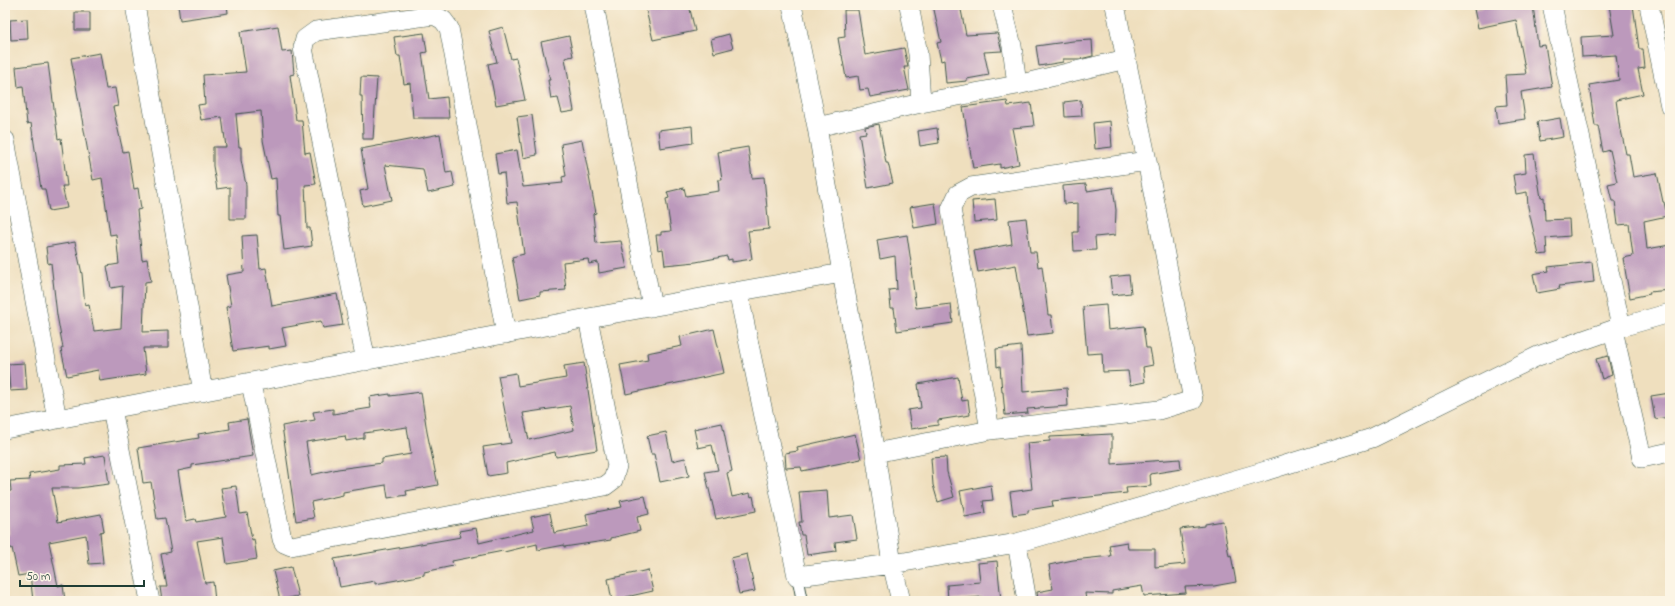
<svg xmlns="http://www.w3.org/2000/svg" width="1675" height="606" font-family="'Indie Flower',sans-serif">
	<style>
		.building { fill: #bc99bc; fill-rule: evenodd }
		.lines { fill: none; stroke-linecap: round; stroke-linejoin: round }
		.lane-casing { stroke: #3e5549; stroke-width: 12 }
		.street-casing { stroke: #3e5549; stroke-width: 20 }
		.lane { stroke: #fff; stroke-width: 10 }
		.street { stroke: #fff; stroke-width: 19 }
	</style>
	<rect width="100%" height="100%" fill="#fcf5e5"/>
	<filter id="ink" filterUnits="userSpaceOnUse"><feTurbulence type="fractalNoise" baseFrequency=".025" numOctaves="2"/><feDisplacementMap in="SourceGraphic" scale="8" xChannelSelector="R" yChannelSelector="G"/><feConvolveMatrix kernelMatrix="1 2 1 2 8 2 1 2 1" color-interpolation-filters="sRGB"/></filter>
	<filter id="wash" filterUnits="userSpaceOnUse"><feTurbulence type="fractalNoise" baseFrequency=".012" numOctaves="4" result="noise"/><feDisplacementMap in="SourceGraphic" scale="16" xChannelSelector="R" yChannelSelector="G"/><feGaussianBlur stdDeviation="0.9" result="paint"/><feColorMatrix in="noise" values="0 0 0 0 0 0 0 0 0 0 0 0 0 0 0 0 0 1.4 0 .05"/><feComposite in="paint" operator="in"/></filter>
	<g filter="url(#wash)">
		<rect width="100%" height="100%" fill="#efdfbe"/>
		<g id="blocks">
			<path class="building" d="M178,5h49l1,8 -48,7z
				M667,5h22l6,26 -42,9 -7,-30z
				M933,5h27l6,30 31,-2 5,18 -18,1 5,23 -22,4v2l-21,2 -2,-23 -3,1 -4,-18 4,-1z
				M1496,5h37l5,41 7,-1 7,42 -31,5 4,27 -27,4 -2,-17 11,-1 -2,-30 21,-1 -10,-54 -38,8 -4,-19z
				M1609,5h24l6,44h4l2,19 -7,1 5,25 -27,6 4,30h1l5,24h3l4,23 24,-4 6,29h1l3,14 -23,5 3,28 23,-4v45l-21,2 1,2 -20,4 -7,-40 10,-2 -4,-32 -11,1 -3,-24h-3l-4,-17 9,-2 -7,-32 -7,2 -5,-26h-3l-6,-41 30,-5 -3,-25 -34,2 -1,-20 33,-2z
				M844,10h14l7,45 39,-7 4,19h-4l5,23 -39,7 -2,-8 -8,1 -2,-14 -12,2 -4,-23h-1l-3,-17 7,-1z
				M75,12h15v18h-15z
				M27,19l1,20 -17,1 -1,-20z
				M278,26l4,26 10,-1 2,23 -4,1 6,45h6l3,33 5,-1 6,32 -11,1 2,43h3l2,18 -28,4 -4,-34h-2l-2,-38 -5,1 -8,-39 -2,-29 -25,3 3,33h2v13l5,25v34h-16v-32l-13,2 -4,-23v-19h13l-4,-30 -21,3 -3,-15 7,-1 -2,-29 43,-3 -6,-40z
				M503,27l8,32 5,-1 9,42 -29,5 -8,-41 9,-2 -8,-31z
				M424,33l3,19 -5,1 7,46 18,-2 2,21h-36l-3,-35 -6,1 -4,-28h-3l-3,-19z
				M729,34l4,14 -19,5 -3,-14z
				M569,36l4,20 -8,2 9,53 -12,2 -4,-15 -7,1 -3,-19h2l-9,-38z
				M1092,40l1,16 -13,3h-17v3l-24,4 -3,-20 37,-5z
				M100,53l6,36 9,-1 3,18 -5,1 10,45 5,-1 6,38 4,-1 3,21 -4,1 5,50 5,-1 4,22 -6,1 -2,50 25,-1v17h-25l3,26 -46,7 -2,-11 -31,6 -6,-27 2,-1 -6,-33 -6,-52 -3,1 -2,-17 29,-5 7,32 3,32 4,-1 5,26 27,-3 2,-42 -12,2 -4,-22 12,-2 -3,-30 -6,1 -8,-57 -9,2 -22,-122z
				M48,63l10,76 3,-1 6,48h-5l5,22 -18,3 -4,-22h-4l-10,-66 -4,1 -4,-38 -5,1 -2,-20z
				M361,77l16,1 -4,61h-10l-1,-43h-2z
				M1081,100l1,16 -17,1 -1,-15z
				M1007,101l1,5 23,-3 3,23 -22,2 7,36 -19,4v-4l-27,4 -10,-61z
				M532,115l5,40 -14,3 -6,-41z
				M1560,118l3,19 -23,4 -3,-19z
				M1110,121l2,26 -17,2 -2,-26z
				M879,124l7,39h2l5,20 -25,5 -9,-54 7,-1 -1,-6z
				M692,126l1,17 -33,5 -2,-18z
				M937,128l2,15 -19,3 -2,-15z
				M440,134l6,39 6,-1 3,15 -27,6 -5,-24 -38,-4 7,35 -29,6 -3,-15 8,-2 -7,-40z
				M582,140l14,73 -3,1 3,29 25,-2 6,27 -28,5 -1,-11 -9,2 -1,-5 -25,3 3,28 -26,2v3l-20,4 -8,-42 12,-3 -7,-52 -10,1 -3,-30 -6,1 -3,-20 22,-4 6,37 40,-4 -1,-6 4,-1 -5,-32z
				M748,147l4,31 12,-1 5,52 -21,2 4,28 -20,3v-3l-4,1 -1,-4 -31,6 -31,3 -2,-16 -5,1 -2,-15h5v-3l10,-1 -5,-32 3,-1 -2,-6 17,-4 2,8 33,-5 -1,-11h4l-4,-28z
				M1534,154l7,44 3,-1 1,23 24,-1 1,17 -24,2 1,16 -8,1 -11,-48 -1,-15 -11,2 -3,-19 13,-2 -1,-18z
				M1086,184l1,7 26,-4 3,23 -1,25 -20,2 1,13 -22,1 -1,-19h5v-29l-14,1 -1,-18z
				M995,199l2,21 -23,2 -2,-21z
				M935,203l3,21 -24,4 -4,-21z
				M1026,218l4,34h6l2,15 4,-1 6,49h3l2,18 -26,3 -11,-71 -38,7 -4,-21 38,-7 -3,-24z
				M257,235l3,34 6,-1 6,38 65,-12 6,31 -20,3 -2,-7 -39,7 4,18 -17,3v-3l-36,5 -7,-44 5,-1 -5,-31 18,-3 -2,-36z
				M907,235l5,34h-1l5,39 35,-4 2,19 -56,8 -3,-23h-3l-2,-18 8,-1 -2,-33 -15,3 -3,-19z
				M1592,262l2,20 -35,4 1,3 -23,4 -4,-19 16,-3 -1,-4z
				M1129,275l2,18 -19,2 -2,-18z
				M1106,305l2,25 35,-4 3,22h4l3,17 -10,2 2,15 -15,3 -2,-14 -25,1 -1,-19 -15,1 -4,-47z
				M714,329l10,44 -98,21 -6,-29 28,-5 -1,-7 35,-7 -2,-9z
				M1021,346l2,46 44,-4 1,18 -41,3 1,4 -23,2 -2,-23h-1l-2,-26 -3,1 -1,-18z
				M1608,356l4,19 -10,4 -6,-20z
				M25,363l2,27 -17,1 -2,-27z
				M584,363l13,87 -41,7 -1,-5 -19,4 -30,7 1,10 -19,3 -5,-29 28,-4 -13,-67 18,-3 2,13 48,-8 -2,-12zM570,406l4,24 -45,10 -6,-27z
				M958,377l4,24 6,-1 2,15 -32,5v5l-27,4 -3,-19 13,-2 -3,-24z
				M421,392l6,40 11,53 -32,6 1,4 -19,3 -2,-13 -43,7v3l-32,7 3,16 -18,3 -14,-95 33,-6 -2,-8 20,-3v5l38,-6 -2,-11 21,-3v2zM407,427l4,27 -29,5v4l-44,6 -27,6 -5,-33 39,-6 1,5 18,-3v-5z
				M1670,393v24l-15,2 -4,-23z
				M247,419l6,37 -61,9v3l-14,3 8,50 9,-2 1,3 30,-5 -5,-29 15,-2 4,28 7,-1 5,27 2,-1 3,20 -30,5 -4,-27 -26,4 8,42 8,-1 2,19h-53l-2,-14h7l-6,-33 10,-2 -6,-34 -8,1 -6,-37 -8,1 -5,-35 61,-10 -1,-4 32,-5 -1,-7z
				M722,423l10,48 -5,2 5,24 18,-4 1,4 2,-1 3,15 -40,8 -11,-47 13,-2 -6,-25 -14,3 -4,-19z
				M666,432l6,29 13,-3 4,18 -29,6 -6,-28h-3l-4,-18z
				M855,434l6,25 -59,12 -1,-4 -15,1 -1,-15 13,-2 -1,-4z
				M1112,434v30l68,-5 1,10 -31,5 1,12 -25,2 1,5 -75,8 1,5 -25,4v3l-15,2 -3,-23 22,-3 -5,-46 23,-2v-4z
				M105,455l4,29 -31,4h-26l6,34 43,-8 3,17 -4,1 3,31 -14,1 -3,-29 -37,7 9,44 5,-1 2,16h-32l-3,-27 -12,2 -6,-28 -7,1v-14l4,-1 -4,-42 6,-1 -1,-10 20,-1 -1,-6 31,-5v-4l26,-1 -1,-6z
				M946,457l1,15 7,25 -16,5 -5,-17 -2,-27z
				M991,485l2,15 -10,1 2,12 -20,4 -5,-26z
				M827,490l2,28 24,-3 4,24 -22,3 1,9 -29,4 -3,-20h-3l-2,-13h3l-3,-30z
				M645,496l4,18 -12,3 3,14 -29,7v2l-47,7v-2l-26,5 -1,-6 -33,8 -1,-1 -51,10 1,5 -29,6v3l-49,9v-3l-35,6 -6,-28 127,-22 -2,-6 17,-3 3,15 55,-13 -3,-13 19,-4 4,20 34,-7 -2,-12 36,-7 -2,-6z
				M1223,521l6,35 2,-1 5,27 -22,4 -29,1 1,6 -42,3 -2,-10 -30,5v3l-27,-1 1,8h-48l-1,-9 16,-3 -4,-24 24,-5 38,-4 -2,-11 18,-3 1,7h27v18l30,-3 -5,-35 25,-3v-2z
				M747,554l8,37 -16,3 -8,-36z
				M997,561l4,40h-18l-1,-4 -34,3 -1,-15 33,-3 -2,-19z
				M291,567l7,29 -18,4 -7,-29z
				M648,570l5,21 -27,6 1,4h-15l-4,-22z"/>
		</g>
	</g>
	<g filter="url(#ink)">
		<use href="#blocks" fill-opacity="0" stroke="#3e5549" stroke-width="1"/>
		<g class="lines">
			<g class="lane-casing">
				<path id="lane" d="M797,576l5,25"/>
			</g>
			<g class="street-casing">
				<path id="street" d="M135,5l68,387
					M594,5l58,302
					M792,5l25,122 25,146 33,180 17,111 9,37
					M909,5l9,49 3,49
					M1002,5l10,41 5,39
					M1115,5l11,54
					M1552,5l69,322
					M1649,5l21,101
					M817,127l104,-24 96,-18 109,-26 21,102 -176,26 -13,7 -7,15 39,221
					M5,140l52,279
					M738,291l59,285 95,-12 125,-21 242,-70 113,-35 166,-82 83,-29 49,-14
					M1613,330l29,128 28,-6
					M366,361l-63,-313 2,-9 11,-8 118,-16 9,5 6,8 57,306
					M251,383l31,156 2,4 7,3 314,-60 8,-6 4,-14 -29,-148
					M112,409l38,192
					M5,429l583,-111 254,-45
					M875,453l115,-23 169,-20 34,-10 -46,-239
					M1017,543l10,58"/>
			</g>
			<use href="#lane" class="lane"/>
			<use href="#street" class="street"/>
		</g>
	</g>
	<rect width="1675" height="606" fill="none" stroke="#fcf5e5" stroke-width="20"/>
	<path d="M20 580v6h124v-6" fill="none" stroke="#1f3d34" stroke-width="2"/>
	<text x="26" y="580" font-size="12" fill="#1f3d34" stroke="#fcf5e5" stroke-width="3" paint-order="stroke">50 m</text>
</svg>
